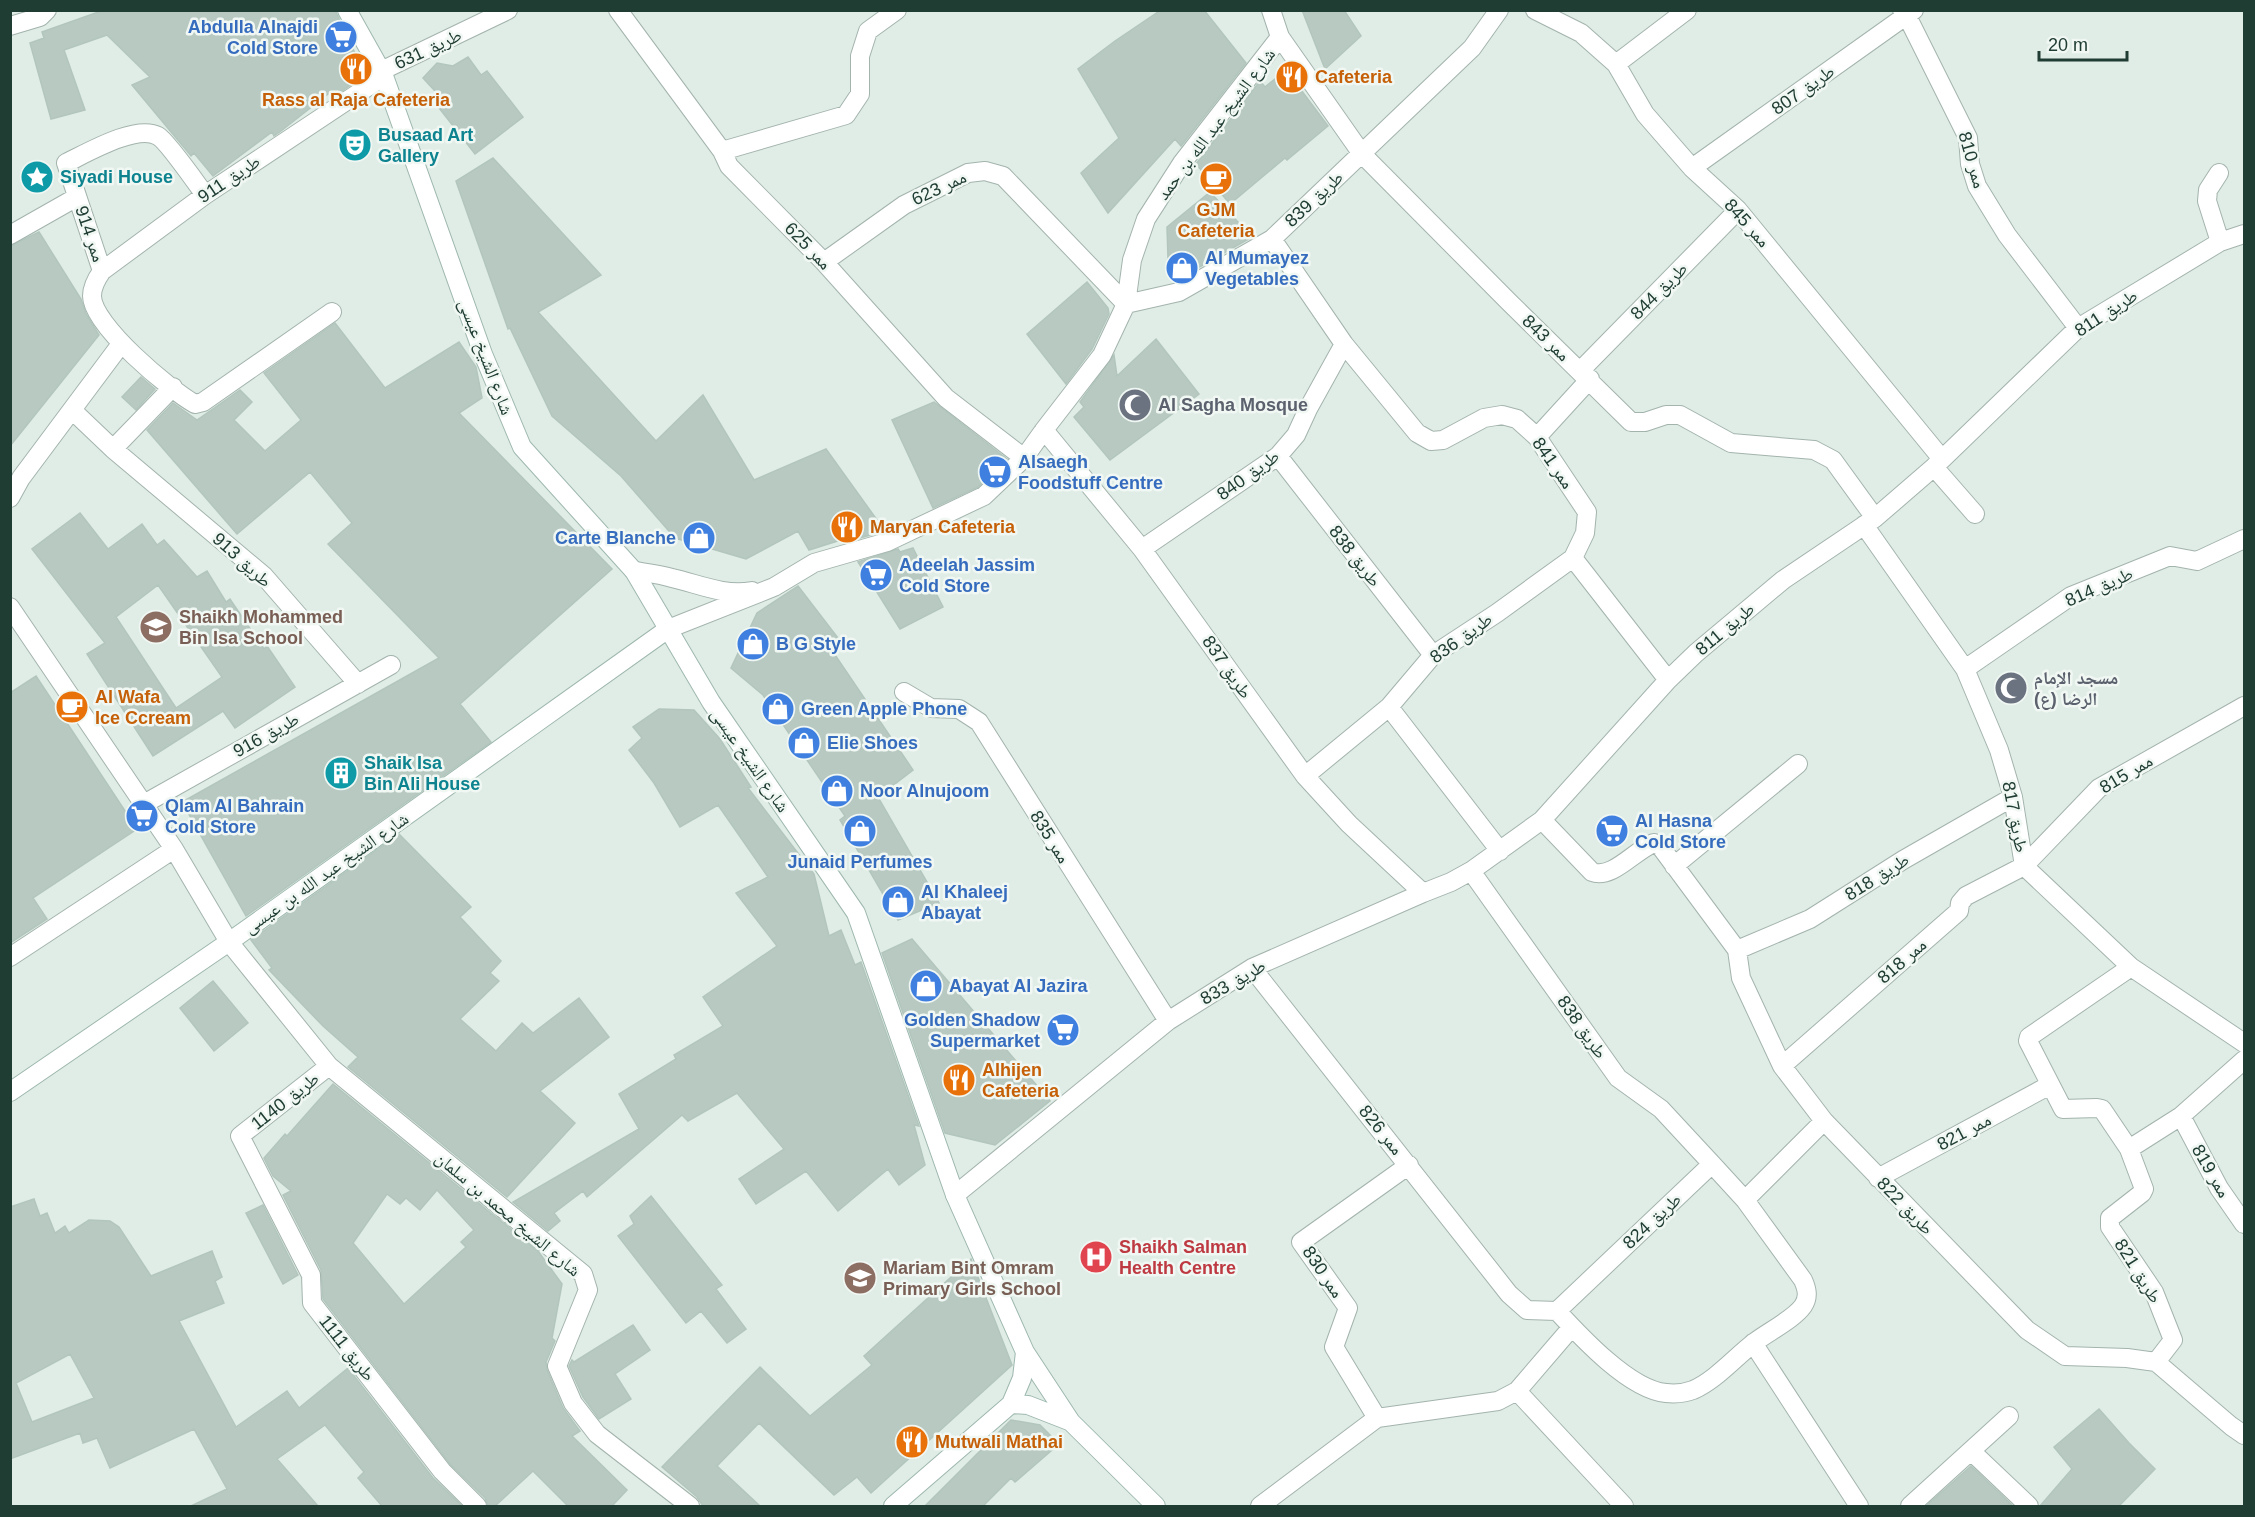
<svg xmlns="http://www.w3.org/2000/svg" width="2255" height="1517" font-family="Arial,'Noto Naskh Arabic',sans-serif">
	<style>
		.building { fill: #b8c9c2; stroke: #b2c6bd; stroke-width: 1.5; fill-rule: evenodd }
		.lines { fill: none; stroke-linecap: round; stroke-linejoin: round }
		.street-casing { stroke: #a3b4ad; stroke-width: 20 }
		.secondary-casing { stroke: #9eb8ae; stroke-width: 20 }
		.street { stroke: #fff; stroke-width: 18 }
		.secondary { stroke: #fff; stroke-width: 18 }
		.labels { text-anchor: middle; stroke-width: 5; stroke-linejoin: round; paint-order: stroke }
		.shop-label { font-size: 18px; font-weight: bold; fill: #366cbe; stroke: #f1f8f4; text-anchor: start }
		.street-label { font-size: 18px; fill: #203d34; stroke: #f1f8f4 }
		.food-label { font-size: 18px; font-weight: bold; fill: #c56008; stroke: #f1f8f4; text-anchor: start }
		.culture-label { font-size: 18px; font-weight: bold; fill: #0d838f; stroke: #f1f8f4; text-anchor: start }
		.worship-label { font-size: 18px; font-weight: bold; fill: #5b616d; stroke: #f1f8f4; text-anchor: start }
		.education-label { font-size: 18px; font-weight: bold; fill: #785e54; stroke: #f1f8f4; text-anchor: start }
		.health-label { font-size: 18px; font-weight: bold; fill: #be3a42; stroke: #f1f8f4; text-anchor: start }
	</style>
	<rect width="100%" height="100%" fill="#e0ece6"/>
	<path class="building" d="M104,10h231l30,65 -29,20 -4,-4 -51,40 -7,5 -2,-4 -59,44 -19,-23 -3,3 -59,-71 18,-8 -43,-42 -43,15 21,60 -34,9 -21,-76 14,-5 -2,-6z
		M1161,10h43l42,53 -65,83 -6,-7 -67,74 -27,-40 38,-35 -41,-69 37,-28z
		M1302,10h42l17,26 -36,33z
		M468,57l13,18 6,-4 36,46 -48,37 -36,-46 7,-5 -23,-25 14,-15 16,3z
		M1286,70l42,56 -41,34 -2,-2 -55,46 -34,-40 64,-83 5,6z
		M493,158l108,117 -63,37 118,129 47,-46 51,85 72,-31 59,82 -40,11 -1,-3 -35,11 -11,-19 -52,28 -71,-21 -54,-62 -69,-60 -42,-88 -2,1 -52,-148z
		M1210,192l42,45 -70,40 -14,-19 -1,-31z
		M39,232l42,67 5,15 13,21 -89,111v-200z
		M1087,282l21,26 1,6 -17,35 -26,35 -39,-50z
		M335,323l50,65 74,-46 17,25 6,31 -23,15 153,156 -152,135 31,38 -245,174 -64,-114 257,-144 -111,-114 24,-21 -42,-51 -73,62 -90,-104 26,-27 24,17 43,-30 12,12 -18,18 31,31 36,-31 -37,-47z
		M1156,339l43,55 -89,66 -36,-43 10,-10 -4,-5 34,-47 3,21z
		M141,377l14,12 -19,21 -14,-13z
		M934,402l73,57 -29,28 -45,21 -41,-88z
		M80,513l28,36 34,-25 15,21 7,-5 33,37 10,-6 19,31 4,-3 34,50 3,-3 28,41 -60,41 -12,-17 -70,45 -66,-102 18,-11 -73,-94zM158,585l64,92 -46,31 -60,-91z
		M913,548l30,59 -43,22 -42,-67 40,-13 2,3z
		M798,586l40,52 -7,11 82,121 -35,27 61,106 -41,17 -58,-100 5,-4 -82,-121 -32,-27 26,-55z
		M36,676l101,153 -104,69 14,21 -37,24v-250z
		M659,709l35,1 26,29 31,48 -3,1 66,86 15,62 12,-6 14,35 6,-3 58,164 -5,-1 11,40 -26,20 -11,-16 -50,42 -32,-40 -50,33 -17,-25 45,-30 -47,-56 -49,28 -6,-6 -95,82 -4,-6 -29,22 6,8 -12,10 -35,-29 126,-73 -20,-35 57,-35 -2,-4 49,-29 -20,-29 74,-51 -41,-53 32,-16 -50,-72 -38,22 -26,-44 -25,-33 13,-12 -9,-11z
		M399,834l72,73 -11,10 41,44 -11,12 9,8 -39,38 36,32 26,-28 11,10 46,-35 30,39 -69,54 35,32 -68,74 -159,-130 10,-10 -35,-31 -54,-56 3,-2 -21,-28z
		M912,939l138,162 -55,44 -50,-12 -63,-180z
		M213,981l35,42 -34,28 -34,-43z
		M333,1084l159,130 -2,1 2,-1 46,37 24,33 -10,54 3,3 -9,21 1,8 16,38 17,23 -8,5 55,54 -15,16h-44l-35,-35 -38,35h-7l-3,-8 -35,-34 -127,-165 -2,-29 -38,-75 8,-4 -18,-15 -9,-18 21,-24 2,2zM437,1190l37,40 -13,12 5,5 -62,57 -51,-61 34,-49 13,10 6,-6 14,12z
		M651,1196l71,89 -6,4 30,40 -19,14 -26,-32 -15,12 -68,-87 16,-12 -4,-8z
		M34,1199l6,17 7,-3 8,20 10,-7 4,7 20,-13 21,1 9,6 32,49 61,-25 10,26 -7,4 9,22 -45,18 57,106 51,-36 12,17 49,-40 85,110 29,28h-80l-24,-28 6,-6 -39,-47 -48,34 41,47h-127l36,-17 -33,-60 -84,39 -13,-30 -14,5 -3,-10 -70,26v-252zM70,1354l24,44 -62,24 -16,-39z
		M263,1205l35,70 -15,9 -37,-71z
		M971,1259l41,106 -141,128 -14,-16 -23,18 -75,-72 -42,43 43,40h-57l-6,-9 -35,-30 98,-100 50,49 62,-51 -8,-9z
		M633,1325l17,25 -35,24 16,25 -32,20 -16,-22 -14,-31 3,-6 2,2z
		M2099,1409l30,34 26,26 -36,37h-79l32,-37 -18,-22z
		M1011,1420l29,5 19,19 -44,38 -4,-4 -28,28h-58z
		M1971,1466l42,40h-87z"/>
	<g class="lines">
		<g class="street-casing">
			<path id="street" d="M618,10l104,141 7,15 95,96 122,136 78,60
				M1535,10l46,23 35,31 29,50 47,54 46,42 204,249
				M1902,10l5,6 61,122 2,26 7,22 30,49 71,93
				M10,26l30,-9 7,-7
				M1280,37l82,117 147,148 122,120h14l21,-7h14l51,28 83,7 19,10 42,58
				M1616,64l71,-54
				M381,71l127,-61
				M722,151l124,-36 14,-21v-38l8,-25 29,-21
				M1692,168l222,-158
				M2219,173l-11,17 -1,11 13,41
				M10,235l67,-38
				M1272,239l72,105 73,89 14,8 12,-1 41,-22 18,-3 15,4 20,18 50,75 -2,21 -12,25 95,122
				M824,262l80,-57 64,-32 17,-2 18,5 123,128 53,-12 93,-53 200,-191 27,-38
				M102,271l-36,-108c21,-10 70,-39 92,-27 9,5 39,48 47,59
				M332,312l-129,90 -8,2c-25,-14 -103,-79 -103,-108 0,-10 5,-18 10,-25l103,-76 179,-119
				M1580,371l158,-161
				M72,410l41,39 151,127 94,108
				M1044,430l98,119 163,227 44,48 74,69
				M1537,437l53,-58
				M113,449l60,-62
				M1278,456l155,199
				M1934,467l41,47
				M10,498l11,-20 100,-134
				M1864,525l101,144 34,81 14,47 11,69 107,101 113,76
				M1142,549l136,-93 18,-21 12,-26 36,-65
				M634,571c13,2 26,3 38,7 27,6 51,18 80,13
				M10,607l164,242 55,93 100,124 254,208 5,16 -31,76 16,37 24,31 93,72
				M668,629l106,-42 40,-24 73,-21 97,-46 40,-38 20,-28 58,-75 24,-51 6,-44 14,-41 36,-56 98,-126 -9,-27
				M1965,669l106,-73 99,-40 27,5 47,-22
				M904,692l27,16 28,1 20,13 189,299
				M1389,707l111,144
				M1305,776l84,-69 44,-52 64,-42 76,-55
				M142,805l249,-140
				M1542,820l50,52c20,8 43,-22 62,-29l6,3 77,104 4,28 41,88 42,55 203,209 38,26 62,2 29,4
				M1674,866l124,-102
				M1471,871l147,207 43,31 51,55
				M1737,950l73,-31 93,-59 110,-63
				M10,957l164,-108
				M2131,967l-102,70 -1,4 35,68 34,-1 5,1 27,40 15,40 -2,4 -32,25v9l44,65 19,48 -17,22 75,64 13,9
				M1252,968l257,326 18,16 30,1 155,-147 33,36 58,80c4,9 6,17 0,26 -9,13 -35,26 -48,36 -20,15 -39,38 -62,48 -8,3 -18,4 -27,3 -36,-3 -85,-56 -109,-82
				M329,1066l-89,70 71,139 1,28 130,168 35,35
				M1782,1066l177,-155 1,-8 6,-7 58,-30 75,-78 145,-82
				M2181,1116l38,72 25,36
				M2129,1149l52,-33 63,-56
				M1878,1178l172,-93
				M955,1195l213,-174 84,-53 171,-75 28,-11 20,-11 71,-51 126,-140 28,-27 87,-73 92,-62 59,-51 144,-139 142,-86 24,-8
				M1745,1200l79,-79
				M1753,1343l106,163
				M1517,1391l107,115
				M1377,1418l-43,-71 14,-39 -47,-66 108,-77
				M1971,1451l58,55
				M1260,1506l117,-88 121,-17 19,-10 55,-64
				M1910,1506l99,-90"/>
		</g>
		<g class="secondary-casing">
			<path id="secondary" d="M347,10l37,66 99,278 39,93 112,124 77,131 145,211 99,282 70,157 46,70 85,84
				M10,1092l219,-150 439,-313
				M1011,1404l17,1 41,16
				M893,1506l118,-102 11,-26 3,-26"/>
		</g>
		<use href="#street" class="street"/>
		<use href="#secondary" class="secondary"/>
	</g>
	<defs>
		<g id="supermarket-disc" transform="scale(1.725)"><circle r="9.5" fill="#3f7fe0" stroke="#f1f8f4"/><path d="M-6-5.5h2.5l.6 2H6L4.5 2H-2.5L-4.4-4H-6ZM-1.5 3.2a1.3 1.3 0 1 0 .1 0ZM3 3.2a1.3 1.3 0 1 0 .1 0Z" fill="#fff"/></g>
		<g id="restaurant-disc" transform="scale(1.725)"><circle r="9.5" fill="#e8710a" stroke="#f1f8f4"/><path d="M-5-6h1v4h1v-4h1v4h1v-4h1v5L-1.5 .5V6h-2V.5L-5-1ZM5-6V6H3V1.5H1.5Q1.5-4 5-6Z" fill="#fff"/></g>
		<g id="theatre-disc" transform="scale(1.725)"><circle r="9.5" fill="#0f9aa8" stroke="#f1f8f4"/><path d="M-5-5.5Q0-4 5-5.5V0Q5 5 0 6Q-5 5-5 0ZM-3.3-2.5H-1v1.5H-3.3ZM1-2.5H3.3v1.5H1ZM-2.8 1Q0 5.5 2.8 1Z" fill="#fff"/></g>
		<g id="sight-disc" transform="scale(1.725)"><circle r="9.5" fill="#0f9aa8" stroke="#f1f8f4"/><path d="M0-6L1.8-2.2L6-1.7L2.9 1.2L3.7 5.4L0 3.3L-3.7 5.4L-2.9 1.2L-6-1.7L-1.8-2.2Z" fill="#fff"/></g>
		<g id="cafe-disc" transform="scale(1.725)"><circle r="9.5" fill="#e8710a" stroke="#f1f8f4"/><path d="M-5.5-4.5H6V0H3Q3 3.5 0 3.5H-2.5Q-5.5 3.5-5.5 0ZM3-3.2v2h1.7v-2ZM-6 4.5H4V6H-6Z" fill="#fff"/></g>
		<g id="shop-disc" transform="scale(1.725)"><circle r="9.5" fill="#3f7fe0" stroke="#f1f8f4"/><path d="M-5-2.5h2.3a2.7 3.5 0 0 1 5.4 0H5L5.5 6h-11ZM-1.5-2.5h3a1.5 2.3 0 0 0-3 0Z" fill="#fff"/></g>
		<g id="mosque-disc" transform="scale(1.725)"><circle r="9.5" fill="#6b7280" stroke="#f1f8f4"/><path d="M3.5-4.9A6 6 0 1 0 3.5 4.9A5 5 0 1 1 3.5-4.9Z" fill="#fff"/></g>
		<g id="school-disc" transform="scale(1.725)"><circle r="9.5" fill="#8d6e63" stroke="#f1f8f4"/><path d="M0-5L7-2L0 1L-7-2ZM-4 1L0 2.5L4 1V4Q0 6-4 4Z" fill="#fff"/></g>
		<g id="building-disc" transform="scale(1.725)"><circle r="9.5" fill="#0f9aa8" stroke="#f1f8f4"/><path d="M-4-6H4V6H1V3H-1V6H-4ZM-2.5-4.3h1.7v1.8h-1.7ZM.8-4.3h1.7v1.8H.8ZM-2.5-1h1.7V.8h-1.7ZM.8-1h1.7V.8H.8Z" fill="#fff"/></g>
		<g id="hospital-disc" transform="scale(1.725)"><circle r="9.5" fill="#e0444e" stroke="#f1f8f4"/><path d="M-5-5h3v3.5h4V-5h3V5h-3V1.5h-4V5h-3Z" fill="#fff"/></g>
	</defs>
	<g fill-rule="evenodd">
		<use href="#supermarket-disc" x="341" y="37"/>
		<use href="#restaurant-disc" x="356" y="69"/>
		<use href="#restaurant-disc" x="1292" y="77"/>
		<use href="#theatre-disc" x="355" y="145"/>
		<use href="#sight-disc" x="37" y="177"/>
		<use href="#cafe-disc" x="1216" y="179"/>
		<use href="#shop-disc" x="1182" y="268"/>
		<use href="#mosque-disc" x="1135" y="405"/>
		<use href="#supermarket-disc" x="995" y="472"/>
		<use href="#restaurant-disc" x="847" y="527"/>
		<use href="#shop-disc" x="699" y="538"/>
		<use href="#supermarket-disc" x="876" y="575"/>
		<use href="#school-disc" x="156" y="627"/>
		<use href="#shop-disc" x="753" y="644"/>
		<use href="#mosque-disc" x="2011" y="688"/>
		<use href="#cafe-disc" x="72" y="707"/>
		<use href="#shop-disc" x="778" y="709"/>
		<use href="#shop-disc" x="804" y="743"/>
		<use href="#building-disc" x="341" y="773"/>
		<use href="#shop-disc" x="837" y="791"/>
		<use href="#supermarket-disc" x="142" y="816"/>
		<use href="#shop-disc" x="860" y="831"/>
		<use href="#supermarket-disc" x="1612" y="831"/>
		<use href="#shop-disc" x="898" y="902"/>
		<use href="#shop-disc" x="926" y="986"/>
		<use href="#supermarket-disc" x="1063" y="1030"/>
		<use href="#restaurant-disc" x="959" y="1080"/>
		<use href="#hospital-disc" x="1096" y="1257"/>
		<use href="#school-disc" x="860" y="1278"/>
		<use href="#restaurant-disc" x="912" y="1442"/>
	</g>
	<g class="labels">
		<g class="shop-label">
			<text x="318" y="33" text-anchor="end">Abdulla Alnajdi<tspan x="318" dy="21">Cold Store</tspan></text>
			<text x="1205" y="264">Al Mumayez<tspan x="1205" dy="21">Vegetables</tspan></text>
			<text x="1018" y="468">Alsaegh<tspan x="1018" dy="21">Foodstuff Centre</tspan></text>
			<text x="676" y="544" text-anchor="end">Carte Blanche</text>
			<text x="899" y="571">Adeelah Jassim<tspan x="899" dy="21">Cold Store</tspan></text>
			<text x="776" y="650">B G Style</text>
			<text x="801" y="715">Green Apple Phone</text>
			<text x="827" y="749">Elie Shoes</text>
			<text x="860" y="797">Noor Alnujoom</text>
			<text x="165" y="812">Qlam Al Bahrain<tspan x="165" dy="21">Cold Store</tspan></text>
			<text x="1635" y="827">Al Hasna<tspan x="1635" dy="21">Cold Store</tspan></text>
			<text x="860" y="868" text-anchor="middle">Junaid Perfumes</text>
			<text x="921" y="898">Al Khaleej<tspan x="921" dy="21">Abayat</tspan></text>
			<text x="949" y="992">Abayat Al Jazira</text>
			<text x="1040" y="1026" text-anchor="end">Golden Shadow<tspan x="1040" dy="21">Supermarket</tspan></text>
		</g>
		<g class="street-label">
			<text transform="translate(428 49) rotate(-25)" y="6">طريق 631</text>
			<text transform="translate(1803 90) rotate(-35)" y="6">طريق 807</text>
			<text transform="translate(1216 124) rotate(-53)" y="6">شارع الشيخ عبد الله بن حمد</text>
			<text transform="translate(1972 160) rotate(74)" y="6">ممر 810</text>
			<text transform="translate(229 179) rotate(-34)" y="6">طريق 911</text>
			<text transform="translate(939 188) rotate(-25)" y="6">ممر 623</text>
			<text transform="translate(1314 199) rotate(-43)" y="6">طريق 839</text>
			<text transform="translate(1747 223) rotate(48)" y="6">ممر 845</text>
			<text transform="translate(90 234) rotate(71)" y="6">ممر 914</text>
			<text transform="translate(808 246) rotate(46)" y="6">ممر 625</text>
			<text transform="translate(1659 291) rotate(-45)" y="6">طريق 844</text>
			<text transform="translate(2106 313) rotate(-33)" y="6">طريق 811</text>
			<text transform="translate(1546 338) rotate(44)" y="6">ممر 843</text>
			<text transform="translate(486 357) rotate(69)" y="6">شارع الشيخ عيسى</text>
			<text transform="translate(1553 463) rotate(55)" y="6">ممر 841</text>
			<text transform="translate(1248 475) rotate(-36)" y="6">طريق 840</text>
			<text transform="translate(1355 556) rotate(52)" y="6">طريق 838</text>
			<text transform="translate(242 560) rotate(42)" y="6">طريق 913</text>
			<text transform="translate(2099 587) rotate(-24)" y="6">طريق 814</text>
			<text transform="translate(1725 629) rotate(-40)" y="6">طريق 811</text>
			<text transform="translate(1461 638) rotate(-36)" y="6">طريق 836</text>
			<text transform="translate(1227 667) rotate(55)" y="6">طريق 837</text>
			<text transform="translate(266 735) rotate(-29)" y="6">طريق 916</text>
			<text transform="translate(750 760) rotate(55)" y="6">شارع الشيخ عيسى</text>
			<text transform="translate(2126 774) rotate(-31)" y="6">ممر 815</text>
			<text transform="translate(2015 817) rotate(79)" y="6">طريق 817</text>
			<text transform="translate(1050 837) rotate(58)" y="6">ممر 835</text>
			<text transform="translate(326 873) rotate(-35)" y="6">شارع الشيخ عبد الله بن عيسى</text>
			<text transform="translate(1877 877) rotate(-32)" y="6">طريق 818</text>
			<text transform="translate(1902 961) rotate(-41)" y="6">ممر 818</text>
			<text transform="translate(1233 982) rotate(-30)" y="6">طريق 833</text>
			<text transform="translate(1582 1027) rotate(55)" y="6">طريق 838</text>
			<text transform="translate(285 1101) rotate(-38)" y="6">طريق 1140</text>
			<text transform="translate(1381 1130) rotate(51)" y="6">ممر 826</text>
			<text transform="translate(1964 1132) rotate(-28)" y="6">ممر 821</text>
			<text transform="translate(2211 1171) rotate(60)" y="6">ممر 819</text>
			<text transform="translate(1905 1206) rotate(46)" y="6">طريق 822</text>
			<text transform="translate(508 1214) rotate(40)" y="6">شارع الشيخ محمد بن سلمان</text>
			<text transform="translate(1652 1221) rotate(-43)" y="6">طريق 824</text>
			<text transform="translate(2138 1271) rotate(58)" y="6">طريق 821</text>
			<text transform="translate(1323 1272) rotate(56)" y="6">ممر 830</text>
			<text transform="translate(347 1348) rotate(52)" y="6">طريق 1111</text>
		</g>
		<g class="food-label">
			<text x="1315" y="83">Cafeteria</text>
			<text x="356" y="106" text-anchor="middle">Rass al Raja Cafeteria</text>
			<text x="1216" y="216" text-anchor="middle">GJM<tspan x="1216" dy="21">Cafeteria</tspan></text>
			<text x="870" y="533">Maryan Cafeteria</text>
			<text x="95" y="703">Al Wafa<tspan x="95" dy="21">Ice Ccream</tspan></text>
			<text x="982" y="1076">Alhijen<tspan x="982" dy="21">Cafeteria</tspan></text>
			<text x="935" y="1448">Mutwali Mathai</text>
		</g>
		<g class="culture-label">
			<text x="378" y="141">Busaad Art<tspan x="378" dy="21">Gallery</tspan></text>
			<text x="60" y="183">Siyadi House</text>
			<text x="364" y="769">Shaik Isa<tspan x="364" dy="21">Bin Ali House</tspan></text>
		</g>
		<g class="worship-label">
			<text x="1158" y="411">Al Sagha Mosque</text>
			<text x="2034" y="684">مسجد الإمام<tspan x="2034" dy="21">الرضا (ع)</tspan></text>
		</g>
		<g class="education-label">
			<text x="179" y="623">Shaikh Mohammed<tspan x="179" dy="21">Bin Isa School</tspan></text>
			<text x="883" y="1274">Mariam Bint Omram<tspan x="883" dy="21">Primary Girls School</tspan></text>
		</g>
		<g class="health-label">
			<text x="1119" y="1253">Shaikh Salman<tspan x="1119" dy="21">Health Centre</tspan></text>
		</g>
	</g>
	<rect width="2255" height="1517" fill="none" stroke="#203d34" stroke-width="24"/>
	<path d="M2039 51v9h88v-9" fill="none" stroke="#203d34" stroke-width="3"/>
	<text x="2048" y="51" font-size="18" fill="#203d34" stroke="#f1f8f4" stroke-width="4.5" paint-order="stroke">20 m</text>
</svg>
